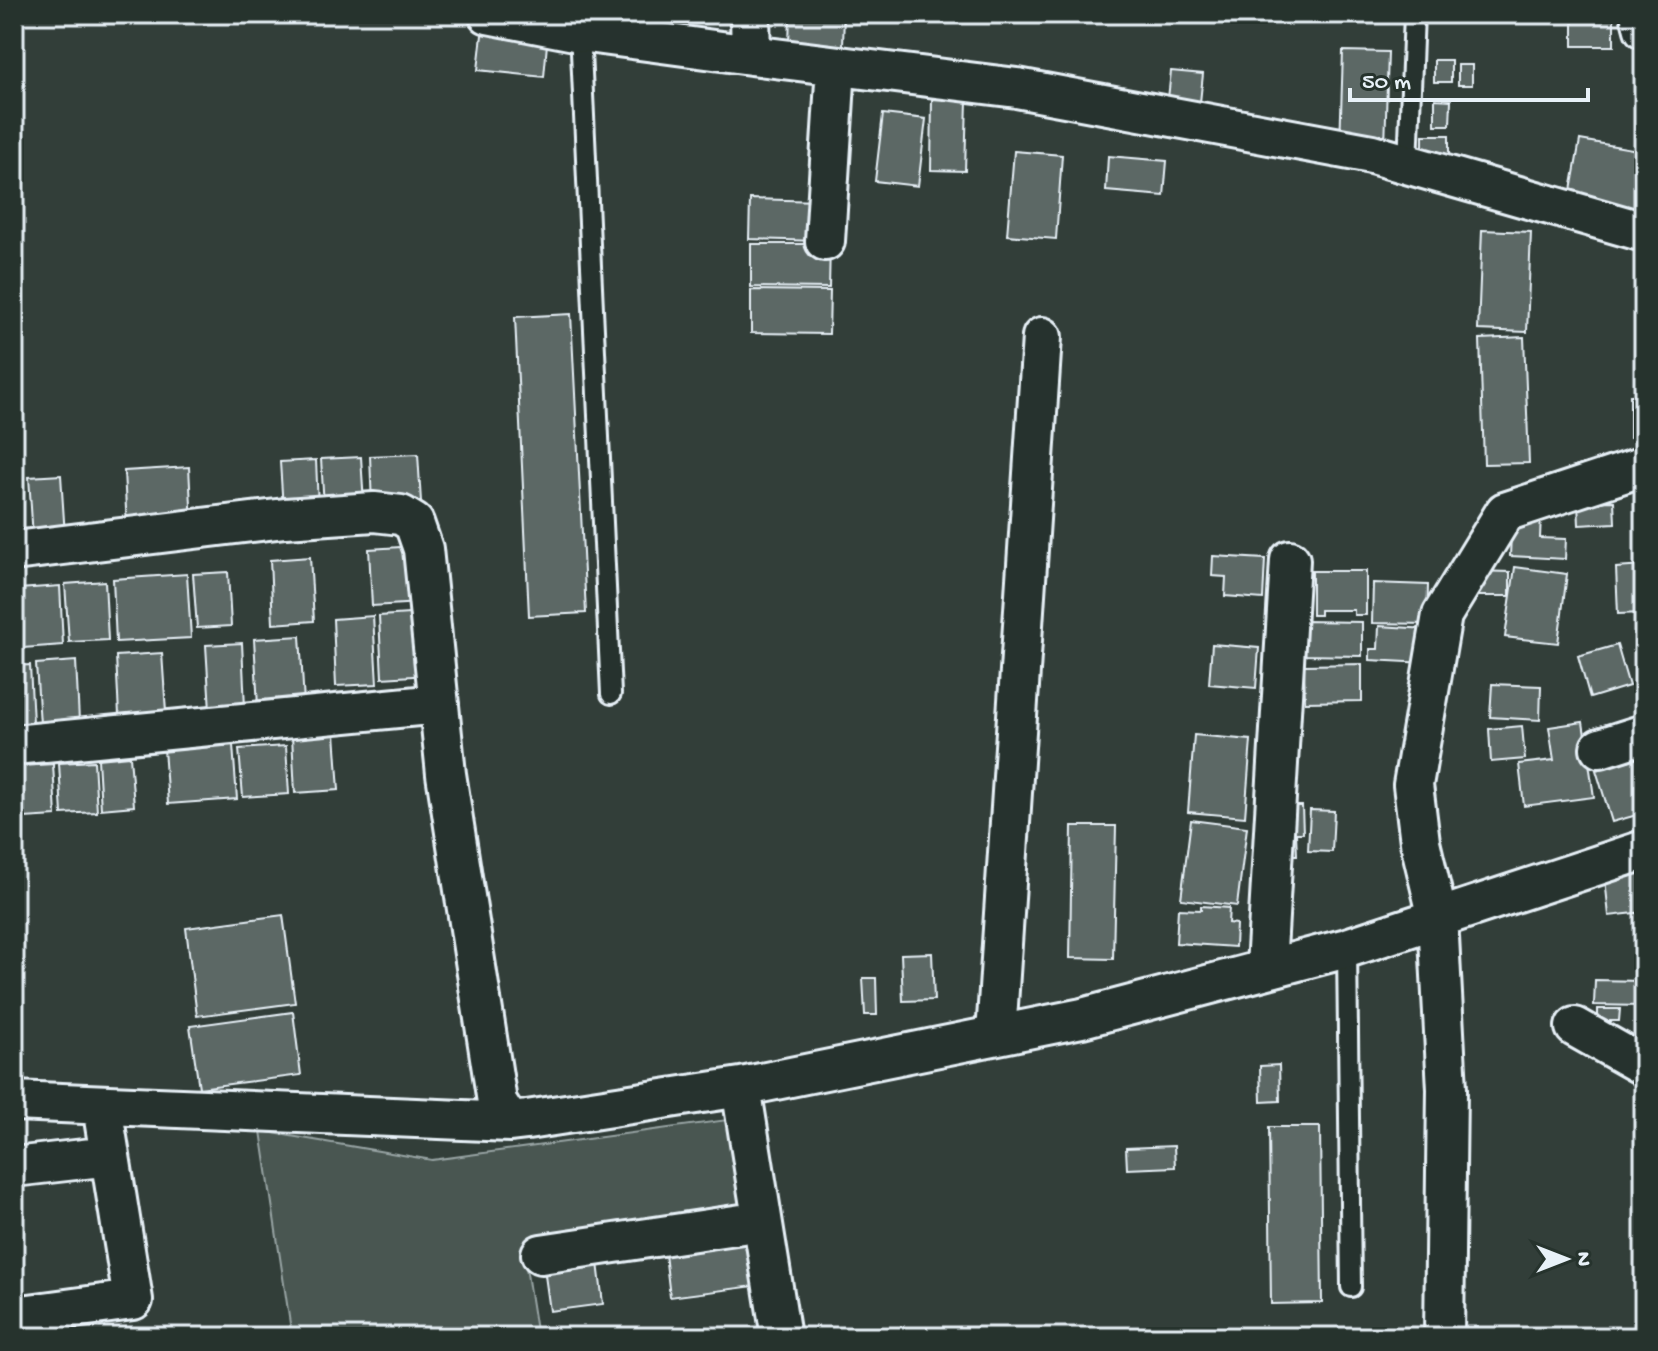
<svg xmlns="http://www.w3.org/2000/svg" width="1658" height="1351" font-family="'Gochi Hand',sans-serif">
	<style>
		.green { fill: #495651; stroke: #98a4a4; stroke-width: 2 }
		.building { fill: #5c6865; stroke: #e8f1f8; stroke-width: 2 }
		.lines { fill: none; stroke-linecap: round; stroke-linejoin: round }
		.service-casing { stroke: #e8f1f8; stroke-width: 24 }
		.minor-casing { stroke: #e8f1f8; stroke-width: 44 }
		.service { stroke: #26332d; stroke-width: 18 }
		.minor { stroke: #26332d; stroke-width: 38 }
	</style>
	<rect width="100%" height="100%" fill="#323e39"/>
	<filter id="ink" filterUnits="userSpaceOnUse"><feTurbulence type="fractalNoise" baseFrequency=".0125" numOctaves="2"/><feDisplacementMap in="SourceGraphic" scale="16" xChannelSelector="R" yChannelSelector="G"/><feConvolveMatrix kernelMatrix="1 2 1 2 8 2 1 2 1" color-interpolation-filters="sRGB"/></filter>
	<g filter="url(#ink)">
		<path class="green" d="M727,1120l17,97 -221,31 14,89h-245l-31,-206 171,29z"/>
		<path class="building" d="M790,14h54l-1,32 -54,-2z
			M1573,14h44l-3,1v31h-41z
			M483,26l65,7 -4,44 -66,-7z
			M1343,51l45,1 -3,95 -45,-1z
			M1434,60h17v22h-17z
			M1458,65h14v20h-14z
			M1171,71l32,3 -4,38 -32,-4z
			M932,99l35,1 -2,71 -34,-1z
			M1435,99l16,1 -1,25h-15z
			M883,114l43,5 -8,67 -43,-5z
			M1423,135h26v19h-26z
			M1580,140l64,11v63l-75,-12z
			M1014,151l48,4 -6,84 -49,-4z
			M1108,156l59,5 -3,35 -58,-5z
			M750,199l68,2 -1,40 -68,-2z
			M1482,230l49,2 -4,100 -49,-2z
			M751,244h79l-1,44 -78,-1z
			M751,290l79,1 -1,43 -78,-1z
			M571,314l15,299 -57,3 -14,-299z
			M1524,337l5,126 -45,1 -4,-125z
			M1630,395h14v42h-14z
			M418,454l3,48 -49,3 -2,-49z
			M361,457l3,47 -40,2 -3,-47z
			M316,460l2,47 -35,2 -3,-47z
			M189,467l3,58 -65,3 -3,-57z
			M61,475l4,61 -32,2 -4,-61z
			M1614,501l1,22 -36,2 -1,-23z
			M1512,513l29,2 -1,23 26,1 -1,20 -55,-3z
			M417,546l3,57 -48,3 -3,-57z
			M1213,556l52,3 -2,40 -38,-3 1,-19 -14,-1z
			M310,557l4,64 -41,3 -3,-64z
			M1644,566v47l-26,1 -2,-46z
			M1515,567l52,7 -9,69 -53,-6z
			M1312,571h54v44h-12v-5h-34v5h-8z
			M1474,571l36,1v24h-37z
			M228,572l3,54 -34,2 -4,-54z
			M187,574l4,64 -75,4 -3,-63z
			M105,581l3,59 -39,2 -4,-58z
			M1373,583l55,2 -1,39 -55,-1z
			M60,586l3,59 -40,3 -4,-59z
			M425,613l4,62 -47,3 -3,-62z
			M373,616l4,68 -41,2 -3,-67z
			M1303,621l59,1v34l-60,-1z
			M1379,626l48,3 -1,34 -56,-3v-11h8z
			M300,636l4,67 -46,3 -4,-67z
			M242,643l3,65 -35,2 -4,-65z
			M1212,644l47,4 -3,40 -47,-4z
			M1617,645l12,41 -39,12 -12,-42z
			M162,653l4,59 -47,3 -3,-59z
			M76,661l3,60 -39,3 -4,-60z
			M1362,664v37l-57,1 -1,-37z
			M30,665l3,58 -19,1v-58z
			M1492,684l49,2 -1,34 -50,-3z
			M1583,722l11,75 -70,9 -5,-42 35,-4 -5,-33z
			M1522,726l3,33 -34,3 -2,-33z
			M335,733l4,57 -44,3 -3,-57z
			M1194,735l57,5 -6,77 -57,-5z
			M233,745l4,54 -69,5 -4,-55z
			M286,746l3,48 -46,3 -4,-48z
			M130,756l4,50 -33,3 -3,-50z
			M1644,756v57l-32,9 -16,-52z
			M94,761l3,51 -35,2 -3,-51z
			M53,764l3,52 -32,2 -3,-52z
			M1282,806h20l1,27h-7l1,22h-13z
			M1310,810l24,1 -2,41 -24,-1z
			M1191,820l56,7 -10,79 -56,-7z
			M1072,826h44l-3,133 -43,-1z
			M1639,865l5,47 -35,4 -5,-47z
			M1201,906l28,2 -1,15 8,1 -1,23 -59,-4 2,-34 23,1z
			M283,915l12,88 -98,13 -11,-88z
			M932,953l2,47 -31,1 -2,-47z
			M863,978h13l1,37h-12z
			M1595,980l47,1 -1,25 -47,-1z
			M1598,1009h22l-1,12h-21z
			M293,1012l8,63 -102,13 -9,-62z
			M1279,1065l1,36 -19,1 -1,-36z
			M1269,1127h51l2,176 -51,1z
			M1174,1146l1,21 -48,2 -1,-21z
			M749,1234l6,52 -85,11 -6,-52z
			M597,1254l6,50 -53,7 -7,-50z"/>
		<g class="lines">
			<g class="service-casing">
				<path id="service" d="M580,30l31,664
					M1408,164l6,-150
					M1347,948l4,339"/>
			</g>
			<g class="minor-casing">
				<path id="minor" d="M488,14l92,18 171,23
					M750,14l1,41 266,33 355,66 272,78
					M1640,14l4,15
					M825,241l11,-175
					M14,551l271,-33 89,-6 27,3 13,8 9,26 23,225 51,328 13,20 17,-2 214,-33
					M14,745l425,-41
					M1600,748l44,-14
					M1266,967l24,-407
					M1575,1027l69,39
					M996,1035l46,-698
					M14,1101l496,21
					M14,1167l96,-11
					M541,1254l221,-33
					M14,1316l119,-16 -31,-194
					M781,1337l-40,-250 341,-69 265,-70 297,-98
					M1444,1337l3,-248 -9,-171 -18,-76 -7,-57 29,-170 63,-103 139,-46"/>
			</g>
			<use href="#service" class="service"/>
			<use href="#minor" class="minor"/>
		</g>
	</g>
	<rect width="1658" height="1351" fill="none" stroke="#26332d" stroke-width="48"/>
	<rect x="24" y="24" width="1610" height="1303" fill="none" stroke="#e8f1f8" stroke-width="3" filter="url(#ink)"/>
	<g transform="translate(1566 1259) rotate(90)" stroke="#26332d" stroke-width="6" paint-order="stroke">
	<path d="M0-6L14 30L0 20L-14 30Z" fill="#e8f1f8"/>
	<text y="-12" font-size="22" font-weight="bold" text-anchor="middle" fill="#e8f1f8">N</text>
	</g>
	<path d="M1350 88v12h238v-12" fill="none" stroke="#e8f1f8" stroke-width="4"/>
	<text x="1362" y="88" font-size="24" fill="#e8f1f8" stroke="#26332d" stroke-width="6" paint-order="stroke">50 m</text>
</svg>
